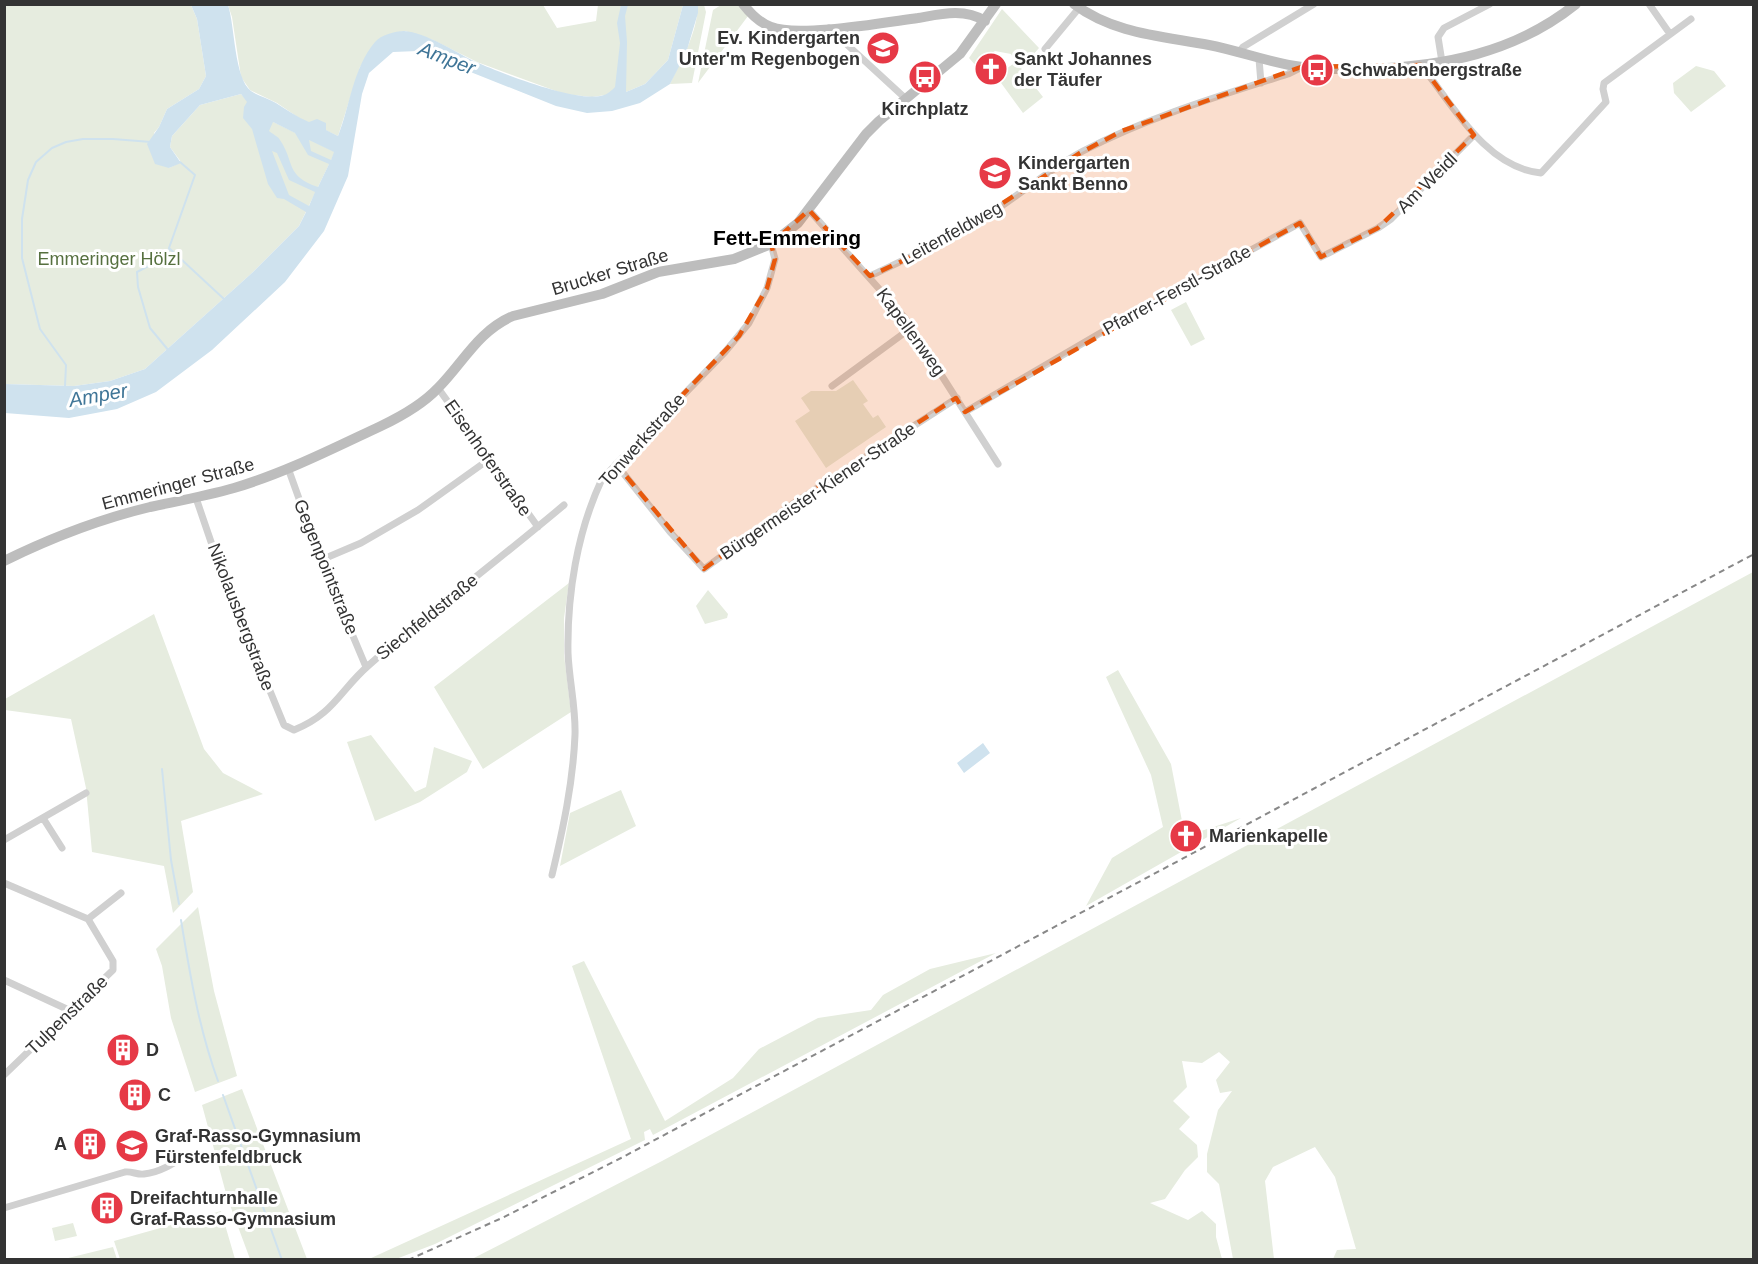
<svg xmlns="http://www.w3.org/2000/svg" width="1758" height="1264" font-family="Arial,sans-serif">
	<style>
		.green { fill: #e6ecdf }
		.water { fill: #cfe2ee; fill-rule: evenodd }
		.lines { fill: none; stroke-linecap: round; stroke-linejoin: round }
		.stream { stroke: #cfe2ee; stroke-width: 2 }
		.street { stroke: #d0d0d0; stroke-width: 7 }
		.secondary { stroke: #bdbdbd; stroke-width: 10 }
		.rail { stroke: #888; stroke-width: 2; stroke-dasharray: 6 4.5; stroke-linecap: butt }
		.marked { fill: #e8590c; fill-opacity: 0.2; stroke: #e8590c; stroke-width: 4.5; stroke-dasharray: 12 8; stroke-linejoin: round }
		.labels { text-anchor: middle; stroke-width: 6; stroke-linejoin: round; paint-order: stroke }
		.poi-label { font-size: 18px; font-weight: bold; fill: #333; stroke: #fff; text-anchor: start }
		.street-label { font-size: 18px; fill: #333; stroke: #fff }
		.park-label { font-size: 18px; fill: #56703f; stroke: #fff }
		.water-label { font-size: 20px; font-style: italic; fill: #3f7597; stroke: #fff }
		.quarter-label { font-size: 21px; font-weight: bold; fill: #000; stroke: #fff }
	</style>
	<rect width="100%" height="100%" fill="#fff"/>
	<path class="green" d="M4,5h187l6,14 9,57 -7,13 -32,20 -8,18 -5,6 15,35 12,-6 -11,-15 2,-11 28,-31 41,-11 20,22 74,36 -36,74 -46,46 -108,97 -35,12 -36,5 -69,-2z
		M228,5h315l14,23 39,-7 2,-16h85l-15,55 -23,24 -19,8 -34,5 -28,-3 -87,-32 -44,-22 -28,-9 -15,3 -30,33 -22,69 -39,-18 -22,-15 -27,-13 -9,-13 -9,-60z
		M698,5h6l2,7 -14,71 -22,1c12,-25 27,-51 28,-79z
		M721,5h17l10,11 -50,67 15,-73z
		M1002,9l37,39 -18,21 22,28 -20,16 -27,-37 17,-12 1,-5 -3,-5 -16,-3 -5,3v5l-13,8 -8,-9z
		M1696,66l18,5 12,15 -35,26 -17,-19 -1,-10z
		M1186,302l19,37 -14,7 -20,-36z
		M853,380l15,21 -5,3 10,14 5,-3 8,12 -60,41 -31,-47 15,-10 -9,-13 10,-7h25z
		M1753,572v687h-420l4,-9 19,-1 -21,-72 -20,-30 -42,20 -8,14 9,78h-41l-14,-75 -12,-12v-18l11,-44 14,-19 -12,2 -4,-13 14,-18 -11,-10 -17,11 -20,-2 5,26 -14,14 17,16 -11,12 18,16 1,12 -13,13 -20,29 -15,4 38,17 14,-9 14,13v13l6,22h-750l190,-98z
		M569,583l-5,35v37l7,57 -88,57 -49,-82z
		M708,590l20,24 -1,4 -22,6 -9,-18z
		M154,614l50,135 19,24 40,21 -82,27 12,71 -20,21 -9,-47 -72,-14 -6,-64 -15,-69 -66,-9v-11z
		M1118,670l53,94 11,57 13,12 46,-15 -155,88 26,-48 51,-31 -12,-52 -45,-98z
		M371,735l44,57 11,-5 8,-40 38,14 -5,11 -47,30 -45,19 -28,-79z
		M621,790l15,36 -76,40 10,-53z
		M198,907l16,84 23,85 -42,16 -24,-74 -9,-52 -6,-17z
		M996,953l-343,182 -3,-6 -6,3 1,8 -210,104 -39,15h-27l262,-120 -59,-173 12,-5 81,160 68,-43 26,-29 59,-31 53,-8 12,-15 47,-26z
		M242,1089l65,170h-57l-23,-62 -25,-92z
		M221,1211l14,48h-115l-6,-18z
		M73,1223l4,13 -22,5 -3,-13z
		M113,1247l4,12h-53z"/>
	<path class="water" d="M191,5h37c7,21 6,73 23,86 7,5 17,7 25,12 11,7 21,14 33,19l8,-3 9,4v7l12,6c12,-30 15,-68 37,-94 6,-7 20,-11 29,-11 21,1 53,22 72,31 25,11 103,42 128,33 4,-1 8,-5 11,-8l5,-44 -3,-20 4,-18h7l-3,11 2,26 -1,50 19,-8 23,-24 15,-55h15v8l-12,40 -16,31 -30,19 -28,8 -25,2 -31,-7 -138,-55 -25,1 -24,21 -7,21 -14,82 -24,55 -39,51 -73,68 -56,42 -39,17 -48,9 -64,-5v-29l69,2 36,-5 35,-12 108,-97 46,-46 7,-14 -22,-13 -7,-1 -9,-14 -16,-55 -9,-11 1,-11 3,-5 -6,-8 -41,11 -28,31 -2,11 11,16 -12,5 -14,-4 -8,-20 12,-17 8,-18 32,-20 7,-13 -9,-57zM273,122l22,11 13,22 21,9 -11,23c-33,-11 -23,-25 -38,-47 -2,-4 -8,-6 -11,-9zM309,140l25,12 -3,8 -20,-9zM272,151l5,2 12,27 26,12 -6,14 -20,-11z
		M983,743l7,10 -26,20 -7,-10z"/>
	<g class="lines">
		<path class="stream" d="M169,248l55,51
			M169,351l-19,-23 -12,-41 -1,-15 15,-8 16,-3 1,-13 26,-73 -15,-13
			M65,386l1,-21 -26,-36 -18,-71v-39l6,-39 8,-18 16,-14 14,-6 17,-3h30l38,3
			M162,769l9,91 8,44
			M181,920c9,55 18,109 37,161
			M223,1095l59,165"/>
		<path class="street" d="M1649,4l21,30
			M829,28l76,70
			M1045,49l34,-41
			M1238,53l5,-6 71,-43
			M1259,59l2,24
			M1442,62l-4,-25 6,-9 46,-24
			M1421,65c31,39 65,103 120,108l65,-71 -3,-13 1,-6 87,-64
			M809,210l96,108 93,146
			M870,276c40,-19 80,-37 118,-61 32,-20 61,-46 95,-64 65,-34 136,-55 205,-77l12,-6
			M832,386l79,-58
			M438,388l100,139
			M965,412l144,-84 191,-105 21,34 57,-29 13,-9 83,-84
			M616,464l55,69 33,36 87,-64 166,-107
			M288,468l33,92 45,107
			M196,498l26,76 62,151 10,5c40,-16 46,-40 75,-65 63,-55 131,-106 195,-160
			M321,560l40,-17 57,-33 70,-50
			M43,818l19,30
			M4,840l82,-47
			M552,875c11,-46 21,-92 23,-140 1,-27 -6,-55 -7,-82 -1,-58 9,-121 34,-174l123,-127 24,-29 18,-35 8,-29 -4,-15
			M4,883l84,36 25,42v9l-109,105
			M88,919l33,-26
			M4,980l67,31
			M4,1208l121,-36c7,-1 12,3 19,2 17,-2 30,-11 44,-20"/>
		<path class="secondary" d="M743,4c7,9 17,19 28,23 27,11 116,-5 147,-9 23,-4 46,-10 67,3
			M1074,4c40,30 88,32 135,41 31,6 61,18 93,22 21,3 42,2 64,2 76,-2 149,-16 210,-65
			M4,561c47,-23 96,-42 146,-54 28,-6 56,-11 84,-19 51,-15 100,-40 147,-62 21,-10 41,-21 57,-38 25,-25 40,-57 75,-72l89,-22 56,-22 76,-13 37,-15 27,-21 68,-89 13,-13 81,-67 36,-50"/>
		<path class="rail" d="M408,1260l94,-42 119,-60 1133,-604"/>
	</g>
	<path class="marked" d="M1421,65l53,70 -96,93 -57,29 -21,-34 -335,189 -9,-14 -165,107 -87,64 -88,-105 123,-128 28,-48 8,-29 -4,-15 38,-34 61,66 71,-33 139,-90 42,-22 179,-64z"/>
	<defs>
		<g id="school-disc" transform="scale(1.725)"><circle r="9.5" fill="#e63946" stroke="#fff"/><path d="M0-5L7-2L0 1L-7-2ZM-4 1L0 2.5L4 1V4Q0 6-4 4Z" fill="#fff"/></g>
		<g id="church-disc" transform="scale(1.725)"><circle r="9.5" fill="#e63946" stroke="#fff"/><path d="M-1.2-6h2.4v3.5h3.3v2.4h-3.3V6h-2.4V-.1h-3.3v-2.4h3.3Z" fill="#fff"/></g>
		<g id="bus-disc" transform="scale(1.725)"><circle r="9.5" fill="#e63946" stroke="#fff"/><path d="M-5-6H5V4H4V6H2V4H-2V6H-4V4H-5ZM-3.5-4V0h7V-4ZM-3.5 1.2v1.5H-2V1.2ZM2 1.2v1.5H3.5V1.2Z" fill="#fff"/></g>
		<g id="building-disc" transform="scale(1.725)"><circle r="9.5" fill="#e63946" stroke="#fff"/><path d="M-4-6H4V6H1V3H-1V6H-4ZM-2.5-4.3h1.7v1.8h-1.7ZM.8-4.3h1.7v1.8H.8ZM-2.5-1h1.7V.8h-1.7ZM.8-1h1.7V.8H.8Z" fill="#fff"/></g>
	</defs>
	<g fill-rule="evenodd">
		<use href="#school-disc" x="883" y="48"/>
		<use href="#church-disc" x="991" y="69"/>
		<use href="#bus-disc" x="1317" y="70"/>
		<use href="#bus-disc" x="925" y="77"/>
		<use href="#school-disc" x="995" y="173"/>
		<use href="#church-disc" x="1186" y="836"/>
		<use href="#building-disc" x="123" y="1050"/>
		<use href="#building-disc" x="135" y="1095"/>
		<use href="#building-disc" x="90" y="1144"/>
		<use href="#school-disc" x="132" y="1146"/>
		<use href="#building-disc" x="107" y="1208"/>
	</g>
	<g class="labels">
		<g class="poi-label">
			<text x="860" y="44" text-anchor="end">Ev. Kindergarten<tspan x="860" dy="21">Unter'm Regenbogen</tspan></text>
			<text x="1014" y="65">Sankt Johannes<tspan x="1014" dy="21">der Täufer</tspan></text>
			<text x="1340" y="76">Schwabenbergstraße</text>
			<text x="925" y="115" text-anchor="middle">Kirchplatz</text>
			<text x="1018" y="169">Kindergarten<tspan x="1018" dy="21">Sankt Benno</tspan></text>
			<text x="1209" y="842">Marienkapelle</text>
			<text x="146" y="1056">D</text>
			<text x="158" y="1101">C</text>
			<text x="155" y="1142">Graf-Rasso-Gymnasium<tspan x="155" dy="21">Fürstenfeldbruck</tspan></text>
			<text x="67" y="1150" text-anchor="end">A</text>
			<text x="130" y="1204">Dreifachturnhalle<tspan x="130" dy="21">Graf-Rasso-Gymnasium</tspan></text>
		</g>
		<g class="street-label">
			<text transform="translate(1427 183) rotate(-45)" y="6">Am Weidl</text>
			<text transform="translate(952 233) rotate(-29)" y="6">Leitenfeldweg</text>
			<text transform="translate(610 272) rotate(-17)" y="6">Brucker Straße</text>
			<text transform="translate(1177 290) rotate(-29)" y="6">Pfarrer-Ferstl-Straße</text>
			<text transform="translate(911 332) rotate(54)" y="6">Kapellenweg</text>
			<text transform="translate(642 440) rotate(-48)" y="6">Tonwerkstraße</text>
			<text transform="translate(488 458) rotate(55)" y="6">Eisenhoferstraße</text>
			<text transform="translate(178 484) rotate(-15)" y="6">Emmeringer Straße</text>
			<text transform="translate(818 491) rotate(-34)" y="6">Bürgermeister-Kiener-Straße</text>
			<text transform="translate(326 567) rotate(68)" y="6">Gegenpointstraße</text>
			<text transform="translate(241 617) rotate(69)" y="6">Nikolausbergstraße</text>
			<text transform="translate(427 617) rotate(-39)" y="6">Siechfeldstraße</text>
			<text transform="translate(67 1015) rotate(-44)" y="6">Tulpenstraße</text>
		</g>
		<g class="park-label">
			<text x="109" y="265">Emmeringer Hölzl</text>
		</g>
		<g class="water-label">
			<text transform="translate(447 58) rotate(21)" y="7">Amper</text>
			<text transform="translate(98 395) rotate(-10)" y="7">Amper</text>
		</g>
		<g class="quarter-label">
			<text x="787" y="245">Fett-Emmering</text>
		</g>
	</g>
	<rect width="1758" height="1264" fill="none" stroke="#333333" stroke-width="12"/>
</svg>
